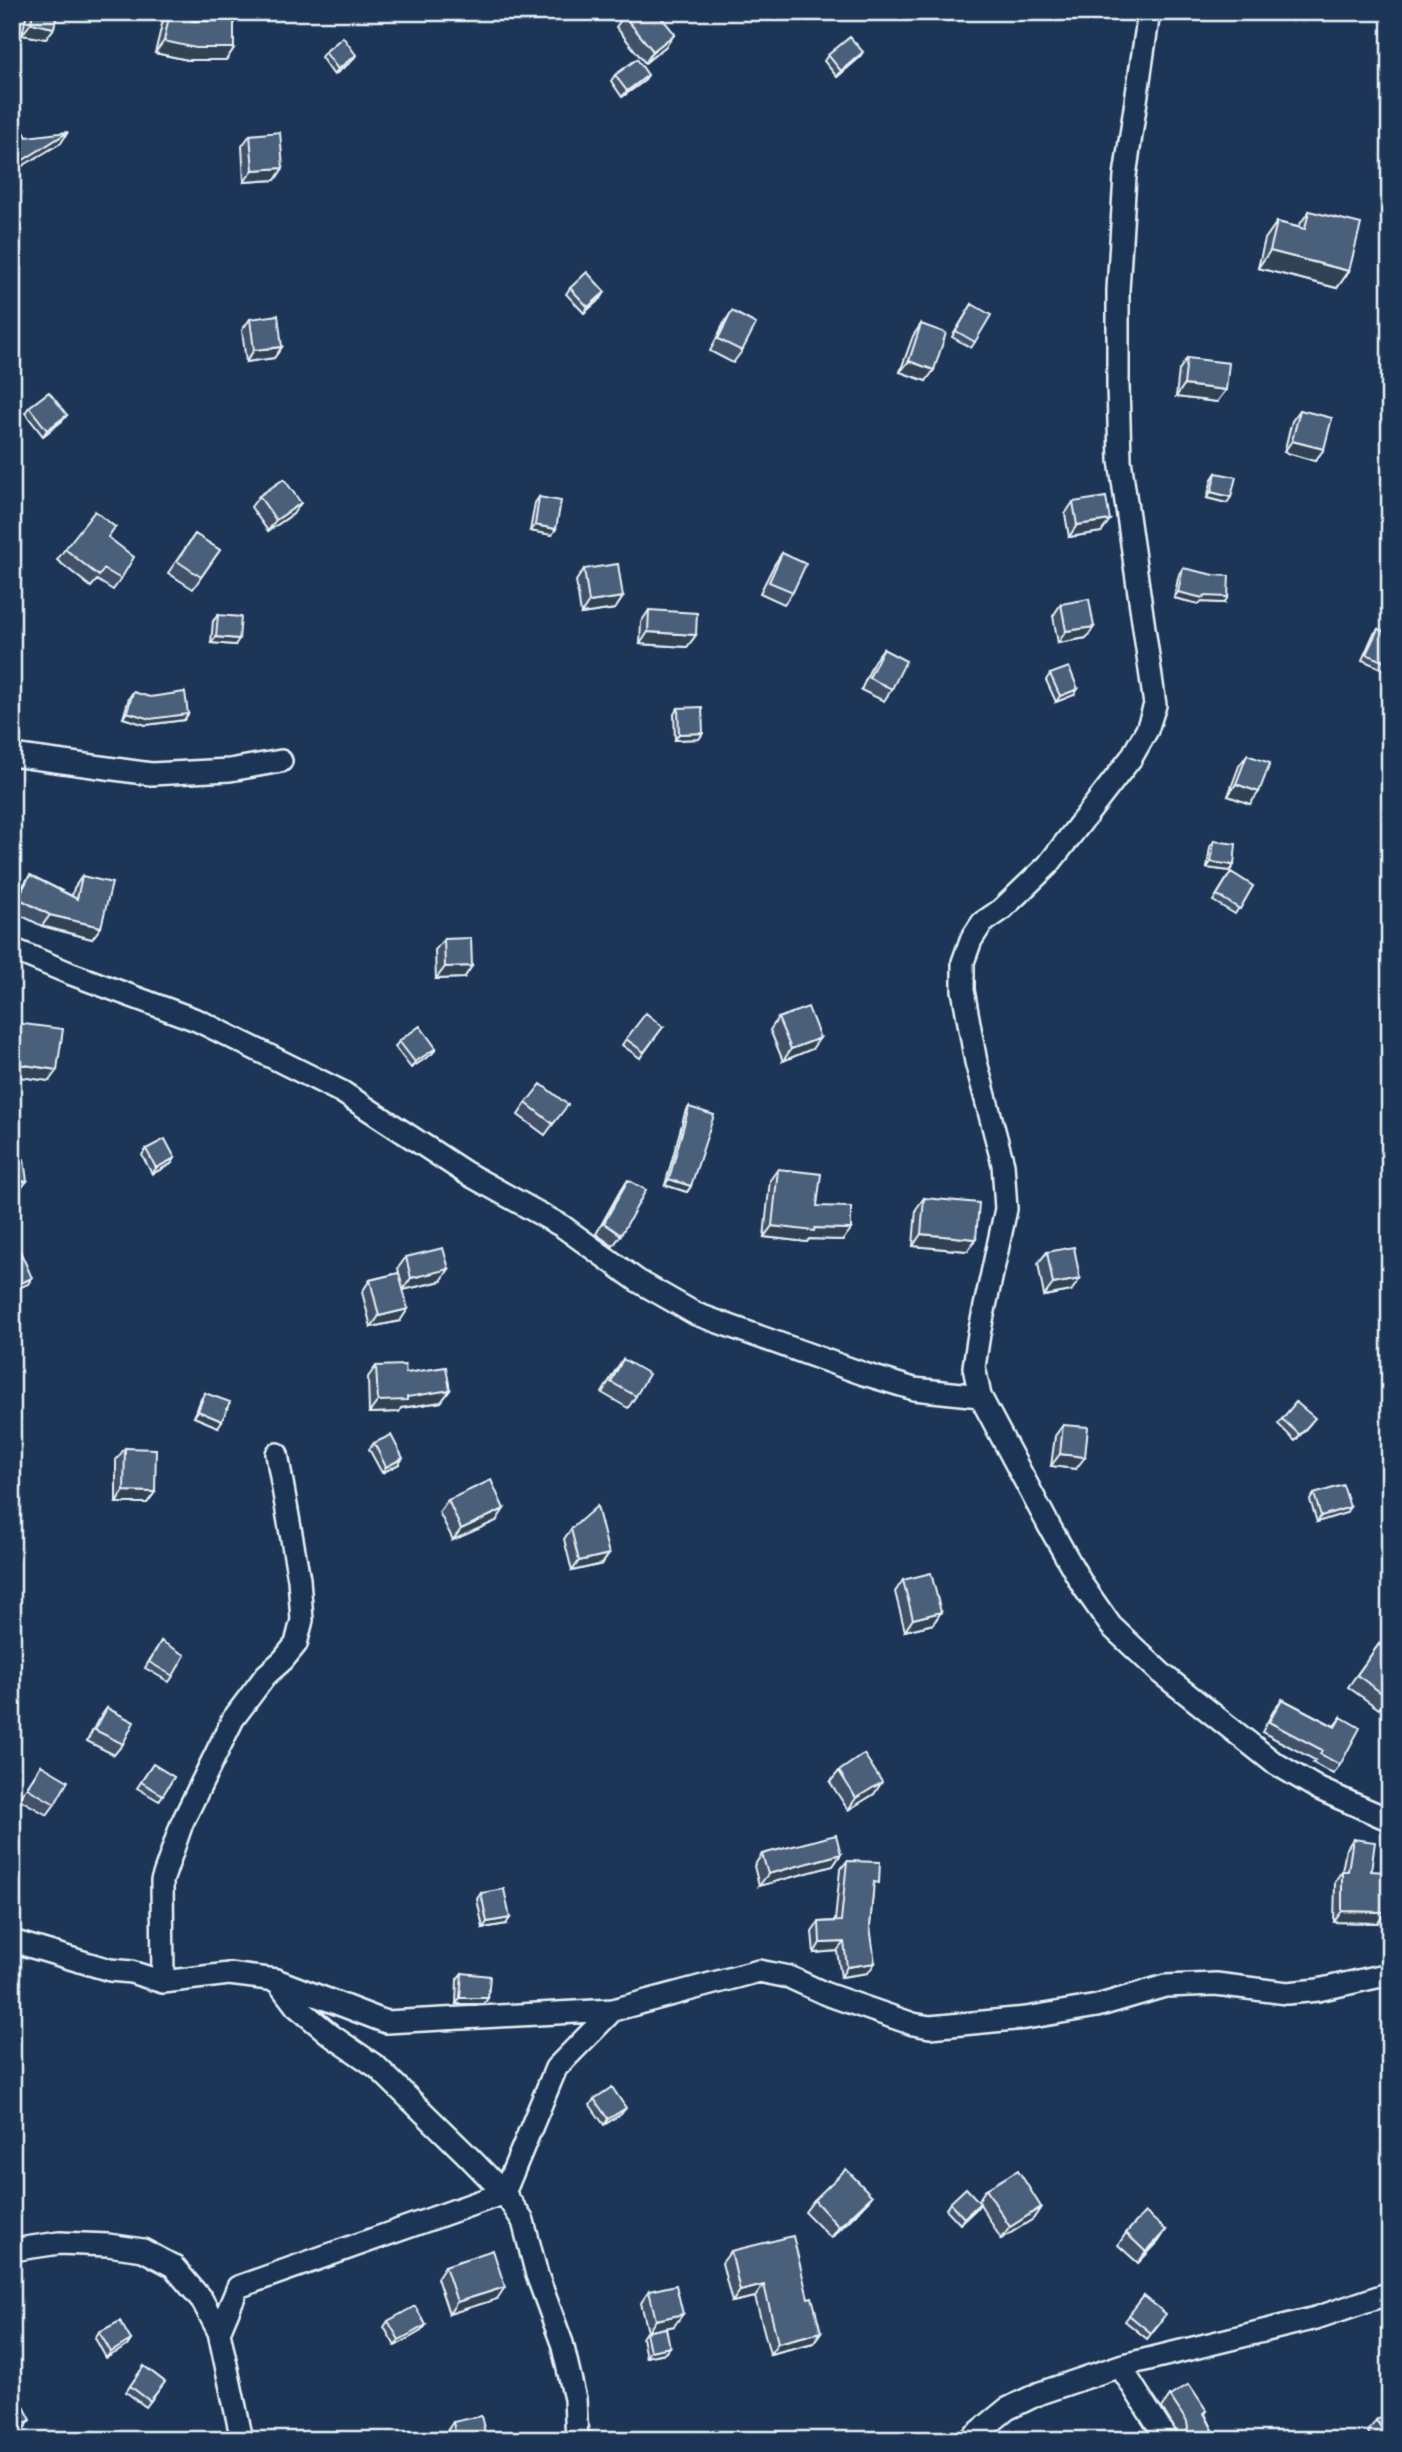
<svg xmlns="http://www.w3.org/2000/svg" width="1402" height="2452" font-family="'Balsamiq Sans',sans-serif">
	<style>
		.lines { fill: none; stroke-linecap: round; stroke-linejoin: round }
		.minor-casing { stroke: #e8f1f8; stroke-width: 26 }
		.minor { stroke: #1d3557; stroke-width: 21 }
		.wall { fill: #3f5169; stroke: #e8f1f8; stroke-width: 2 }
		.shaded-wall { fill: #334255; stroke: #e8f1f8; stroke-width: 2 }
		.building { fill: #495e7a; stroke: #e8f1f8; stroke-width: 2 }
	</style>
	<rect width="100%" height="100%" fill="#1d3557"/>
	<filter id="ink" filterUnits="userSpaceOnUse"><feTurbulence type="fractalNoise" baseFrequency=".0143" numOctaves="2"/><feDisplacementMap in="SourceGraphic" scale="14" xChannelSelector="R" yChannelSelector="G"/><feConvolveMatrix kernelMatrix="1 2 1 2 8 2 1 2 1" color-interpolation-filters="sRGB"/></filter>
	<g filter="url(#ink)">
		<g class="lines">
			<g class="minor-casing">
				<path id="minor" d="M1149,12l-24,164 -7,114v94l2,76 35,245 -8,25 -16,28 -83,107 -47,45 -19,13 -11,17 -8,22v28l13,72 27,102 3,45 -27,125 -5,33 6,29 68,128 35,62 28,40 51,48 111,88 46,27 71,31
					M12,755l139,19 79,-4 51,-9
					M12,949l57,24 130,48 143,71 124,81 96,53 76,55 58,33 168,60 50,15 66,7
					M12,1941l98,29 21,2 32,10 66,-8 47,6 110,42 227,-12 146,-39 30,6 37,17 87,30 17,3 96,-9 71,-12 68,-20 51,-2 71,9 31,-3 72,-16
					M277,1981l19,25 36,30 45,31 89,87 38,39 19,28 14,54 25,68 13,56 2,41
					M163,1982l-1,-101 20,-58 51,-104 33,-44 17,-15 13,-16 6,-24 -3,-41 -22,-125
					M12,2250l47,-7 49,2 35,5 30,16 29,34 17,32 23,108
					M219,2332l19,-45 266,-94 52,-125 57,-58
					M1120,2366l47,74
					M969,2440l38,-31 33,-16 80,-27 196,-48 74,-25"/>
			</g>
			<use href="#minor" class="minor"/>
		</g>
		<path class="wall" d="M27,12h30l-3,16 -8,11 -24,-4z
			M165,12h29l-2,9 42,27 -8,12h-38l-33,-7z
			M624,16l42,30 -21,17 -29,-36z
			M325,52l31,3 -4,6 -18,14 -13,-18z
			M828,55l31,3 -22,19 -13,-16z
			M615,75l29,6 -22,16 -11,-16z
			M250,135l33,33 -8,12 -31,2 -2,-36z
			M1309,211l40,60 -12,17 -79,-20 7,-29 12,-17 21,5z
			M570,288l35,4 -4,6 -17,15 -18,-19z
			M972,304l3,38 -4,6 -19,-11z
			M732,311l10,40 -9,12 -23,-12 14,-28z
			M250,319l32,28 -8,11 -28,4 -4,-32z
			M921,324l5,57 -26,-9 13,-36z
			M1187,358l30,44 -41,-5 3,-27z
			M29,407l38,8 -5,6 -19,15 -18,-23z
			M1300,410l24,39 -9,12 -31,-9 8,-31z
			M1216,473l11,30 -20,-5 5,-19z
			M259,496l34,18 -25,17 -17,-24z
			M539,497l13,38 -22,-4 5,-28z
			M1073,502l28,30 -32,5 -4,-23z
			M115,527l-7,10 13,42 -8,11 -16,-10 -6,7 -34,-27 8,-11z
			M195,534l25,16 -27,39 -25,-16z
			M782,553l11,39 -9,12 -24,-11 14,-28z
			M1183,568l41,35 -23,-1 -2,2 -25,-6 5,-24z
			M584,569l39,28 -8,12 -34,5 -5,-33z
			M1061,604l33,23 -8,11 -28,5 -5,-27z
			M649,610l47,25 -9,12 -47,-3 1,-22z
			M218,615l17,30 -24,-2 2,-22z
			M1378,629l12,34 -5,7 -23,-10 11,-25z
			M883,649l9,40 -8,12 -23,-11 13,-29z
			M1050,674l24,21 -18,7 -10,-22z
			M133,692l55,22 -4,6 -38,5 -23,-7 6,-20z
			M678,708l25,25 -4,6 -24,1 -1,-26z
			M1247,755l3,49 -22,-8 11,-30z
			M1214,841l16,30 -23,-3 3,-21z
			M1231,872l22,14 -18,28 -22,-13z
			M30,875l42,21 2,-8 8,-12 10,63 -50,-13 -30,-15v-6l10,-18z
			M444,939l28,27 -8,12 -28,1 -1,-29z
			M778,1018l34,31 -29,12 -13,-31z
			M16,1023l33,58 -37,-5v-48z
			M663,1027l-23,31 -18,-13 4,-6z
			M399,1041l37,7 -4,6 -21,14 -16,-21z
			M526,1103l33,13 -14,19 -27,-20z
			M689,1107l2,79 -4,6 -22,-7 20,-72z
			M146,1149l29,9 -4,6 -19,10 -10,-19z
			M778,1169l39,37 26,34 -34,-1 -2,3 -43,-5 6,-57z
			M628,1180l-7,55 -8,11 -17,-12 24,-43z
			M924,1198l43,53 -54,-5 3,-37z
			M1047,1252l24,39 -27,5 -6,-33z
			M406,1257l35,24 -38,9 -3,31 -29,6 -9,-35 8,-12 29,-7 -1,-5z
			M623,1359l13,37 -8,12 -26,-15 13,-22z
			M376,1366l30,7 44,17 -9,12 -40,6 -2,4 -30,1 -1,-36z
			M205,1393l13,34 -24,-10 7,-18z
			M1282,1419l28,5 -15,17 -17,-17z
			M1063,1425l13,44 -25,-3 4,-30z
			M374,1443l25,21 -17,9 -13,-24z
			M125,1448l30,44 -8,11h-31v-43z
			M1314,1494l32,19 -29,9 -7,-22z
			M448,1500l48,21 -43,19 -14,-28z
			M571,1529l38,25 -7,10 -30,7 -8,-32z
			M903,1580l38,32 -8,12 -28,7 -10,-39z
			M161,1641l12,35 -4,6 -24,-14z
			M1379,1644l11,50 -11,15 -31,-22z
			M1282,1699l52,27 7,-9 -1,48 -7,9 -20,-11 2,-3 -53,-28 13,-24z
			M107,1708l16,36 -9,11 -27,-14 11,-21z
			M153,1764l21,13 -15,24 -22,-13z
			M41,1765l14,39 -8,11 -28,-16z
			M839,1771l35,23 -26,16 -18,-28z
			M1353,1839l18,32 7,52 -44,-1 1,-41 7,-10 4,-21z
			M762,1854h79l-8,12 -74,20 -5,-20z
			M847,1861l26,30 -3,35 -2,47 -27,4 -4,-26 -23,2 -2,-21 7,-10 16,-1 5,-51z
			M481,1893l25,31 -23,4 -6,-29z
			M462,1973l22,31h-28l1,-25z
			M594,2099l27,15 -17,11 -14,-20z
			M986,2189l55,18 -8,12 -32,20 -21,-35 -4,5 -16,15 -14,-15 4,-6 28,-2z
			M872,2196l-9,11 -32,31 -26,-26 9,-12z
			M1166,2230l-8,12 -20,21 -20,-18 8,-12z
			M731,2251l77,47 13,34 -8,11 -43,11 -15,-57 -23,5 -10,-39z
			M445,2266l52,33 -48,15 -12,-36z
			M649,2291l25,35 -24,5 20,16 -5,6 -19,4 -4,-19 4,-6h2l-7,-29z
			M1144,2296l18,24 -15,19 -22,-18z
			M388,2321l38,4 -5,6 -26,15 -11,-19z
			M99,2332l32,8 -4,6 -21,12 -11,-20z
			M144,2366l21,16 -19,25 -20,-15z
			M1170,2396l37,15 -2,3 13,26h-38l-2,-6 -16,-26z
			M1376,2420l14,20h-17l-5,-8z
			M453,2422l34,18h-38l-2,-9z"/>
		<path class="shaded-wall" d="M31,23l23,5 -8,11 -24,-4z
			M675,34l-9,12 -21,17 8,-12z
			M164,41l70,7 -8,12h-38l-33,-7z
			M863,52l-4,6 -22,19 4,-6z
			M356,55l-4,6 -18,14 4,-6z
			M648,75l-4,6 -22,16 5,-6z
			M68,132l-7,11 -49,29v-5z
			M283,168l-8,12 -31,2 9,-12z
			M1270,251l79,20 -12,17 -79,-20z
			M605,292l-4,6 -17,15 4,-6z
			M282,347l-8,11 -28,4 8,-12z
			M909,361l25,9 -8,11 -26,-9z
			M1184,385l42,5 -9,12 -41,-5z
			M67,415l-5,6 -19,15 4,-6z
			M1292,441l32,8 -9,12 -31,-9z
			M1211,492l20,5 -4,6 -20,-5z
			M301,503l-8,11 -25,17 8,-11z
			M1110,520l-9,12 -32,5 8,-12z
			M535,525l21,4 -4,6 -22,-4z
			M1178,592l50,5 -4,6 -23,-1 -2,2 -25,-6z
			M623,597l-8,12 -34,5 8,-12z
			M1094,627l-8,11 -28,5 8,-12z
			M648,632l48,3 -9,12 -47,-3z
			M216,637l23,2 -4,6 -24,-2z
			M1078,689l-4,6 -18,7 4,-6z
			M127,712l61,2 -4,6 -38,5 -23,-7z
			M703,733l-4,6 -24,1 4,-6z
			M1236,784l23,8 -9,12 -22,-8z
			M1211,862l23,3 -4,6 -23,-3z
			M50,915l51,12 -9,12 -50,-13z
			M472,966l-8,12 -28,1 9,-12z
			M820,1038l-8,11 -29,12 8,-12z
			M436,1048l-4,6 -21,14 4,-6z
			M12,1063l45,7 -8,11 -37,-5z
			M175,1158l-4,6 -19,10 4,-6z
			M669,1179l22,7 -4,6 -22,-7z
			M27,1181l-9,11 -6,1v-11z
			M772,1226l43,2 36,1 -8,11 -34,-1 -2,3 -43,-5z
			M921,1234l55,5 -9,12 -54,-5z
			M449,1269l-8,12 -38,9 8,-12z
			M32,1278l-4,6 -16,7v-4z
			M1080,1279l-9,12 -27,5 9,-12z
			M408,1309l-8,12 -29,6 8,-11z
			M450,1390l-9,12 -40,6 -2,4 -30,1 9,-12z
			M198,1411l24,10 -4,6 -24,-10z
			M1060,1454l25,3 -9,12 -25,-3z
			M403,1458l-4,6 -17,9 4,-6z
			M124,1491l31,1 -8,11h-31z
			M1350,1507l-4,6 -29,9 4,-6z
			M504,1509l-8,12 -43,19 8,-11z
			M609,1554l-7,10 -30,7 7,-10z
			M941,1612l-8,12 -28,7 8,-12z
			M882,1782l-8,12 -26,16 8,-12z
			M841,1854l-8,12 -74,20 9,-12z
			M1342,1911l43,1 -7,11 -44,-1z
			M510,1918l-4,6 -23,4 4,-6z
			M844,1942l-7,9 -23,2 6,-10z
			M875,1963l-7,10 -27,4 6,-10z
			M460,1998h28l-4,6h-28z
			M626,2108l-5,6 -17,11 4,-6z
			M872,2196l-9,11 -32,31 8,-11z
			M980,2203l-4,6 -16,15 4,-6z
			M1041,2207l-8,12 -32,20 9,-12z
			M1166,2230l-8,12 -20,21 8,-11z
			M764,2285l-9,12 -23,5 8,-11z
			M505,2287l-8,12 -48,15 8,-12z
			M683,2314l-9,12 -26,6 8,-12z
			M426,2325l-5,6 -26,15 4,-6z
			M821,2332l-8,11 -43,11 8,-11z
			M131,2340l-4,6 -21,12 5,-6z
			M670,2347l-5,6 -19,4 4,-6z
			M31,2420l-9,11 -10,6v-8z"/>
		<path class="building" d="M33,12h24l-3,16 -23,-5z
			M170,12h24l-2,9h42v27h-38l-32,-7z
			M628,12h29l18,22 -22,17 -29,-35z
			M343,37l13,18 -18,14 -13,-17z
			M850,37l13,15 -22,19 -13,-16z
			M637,59l11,16 -21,16 -12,-16z
			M18,122l9,15 41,-5 -56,35v-41z
			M280,132l3,36 -30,2 -3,-35z
			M1309,211l52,13 -12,47 -79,-20 7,-29 28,7z
			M587,272l18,20 -17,15 -18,-19z
			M972,304l19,11 -16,27 -19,-11z
			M732,311l24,13 -14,27 -24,-12z
			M278,315l4,32 -28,3 -4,-31z
			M921,324l25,9 -12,37 -25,-9z
			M1187,358l42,5 -3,27 -42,-5z
			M49,392l18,23 -20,15 -18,-23z
			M1300,410l32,8 -8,31 -32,-8z
			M1216,473l20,4 -5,20 -20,-5z
			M284,479l17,24 -25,17 -17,-24z
			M539,497l22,4 -5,28 -21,-4z
			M1106,497l4,23 -33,5 -4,-23z
			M95,511l20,16 -7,10 26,20 -13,22 -17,-10 -5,7 -34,-27z
			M195,534l25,16 -19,27 -24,-16z
			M782,553l24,11 -13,28 -24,-10z
			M618,564l5,33 -34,5 -5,-33z
			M1183,568l31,7 15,1 -1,21 -24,-1 -1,2 -25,-6z
			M1089,599l5,28 -28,4 -5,-27z
			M649,610l48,3 -1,22 -48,-3z
			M218,615l23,2 -2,22 -23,-2z
			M1378,629l12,5 -1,30 -23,-10z
			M883,649l23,12 -14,28 -23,-11z
			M1069,667l9,22 -18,7 -10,-22z
			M133,692l17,5 35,-5 3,22 -38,5 -23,-7z
			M702,707l1,26 -24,1 -1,-26z
			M1247,755l23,8 -11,29 -23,-8z
			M1214,841l22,3 -2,21 -23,-3z
			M1231,872l22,14 -13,23 -23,-14z
			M30,875l47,24 5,-23 30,7 -11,44 -51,-12 -32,-17z
			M471,938l1,28 -27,1 -1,-28z
			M808,1007l12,31 -29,11 -13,-31z
			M646,1013l17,14 -19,25 -18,-13z
			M16,1023l47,6 -6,41 -45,-7v-13z
			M420,1026l16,22 -21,14 -16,-21z
			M541,1084l27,21 -15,19 -27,-21z
			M689,1107l25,8 -23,71 -22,-7z
			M165,1139l10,19 -19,10 -10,-19z
			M24,1159l3,22 -15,1v-22z
			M778,1169l43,5 -4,32 34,1v22l-36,-1 -1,3 -42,-5z
			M628,1180l18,10 -25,45 -17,-12z
			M924,1198l55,5 -3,36 -55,-5z
			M1074,1247l6,32 -27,5 -6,-32z
			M443,1248l6,21 -38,9 -5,-21z
			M20,1251l12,27 -20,9v-32z
			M399,1273l9,36 -29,7 -9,-36z
			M623,1359l26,15 -13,22 -25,-14z
			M405,1365l1,8 40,-6 4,23 -43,7v3l-29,1 -2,-35z
			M205,1393l25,9 -8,19 -24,-10z
			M1296,1402l19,16 -15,17 -18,-16z
			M1063,1425l25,2 -3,30 -25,-3z
			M391,1435l12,23 -17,9 -12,-24z
			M125,1448l31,1 -1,43 -31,-1z
			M491,1480l13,29 -43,20 -13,-29z
			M1343,1485l7,22 -29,9 -7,-22z
			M597,1506l12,48 -30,7 -8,-32z
			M931,1573l10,39 -28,7 -10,-39z
			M161,1641l24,14 -12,21 -24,-14z
			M1379,1644l11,8v41l-3,4 -30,-22z
			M1282,1699l53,28 6,-10 19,11 -20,37 -20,-11 2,-4 -53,-28z
			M107,1708l27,14 -11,22 -28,-14z
			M864,1754l18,28 -26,16 -17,-27z
			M153,1764l21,13 -11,18 -22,-13z
			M41,1765l27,16 -13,23 -28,-16z
			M836,1835l5,19 -73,20 -6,-20z
			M1353,1839l22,3 -4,29 15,1 -1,40 -43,-1v-40h6z
			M847,1861l33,1 -1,21 -5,-1 -4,44 5,37 -28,4 -3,-25 -24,1 -1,-21 22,-1z
			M504,1889l6,29 -23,4 -6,-29z
			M462,1973l28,3 -2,22h-28z
			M612,2087l14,21 -18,11 -14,-20z
			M846,2169l26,27 -33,31 -25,-27z
			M1018,2170l23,37 -31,20 -24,-38z
			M966,2188l14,15 -16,15 -14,-15z
			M1145,2212l21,18 -20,22 -20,-19z
			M793,2236l15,62 4,-1 9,35 -43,11 -14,-58 -24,6 -9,-40z
			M493,2250l12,37 -48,15 -12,-36z
			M676,2285l7,29 -27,6 -7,-29z
			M1144,2296l22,18 -15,19 -22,-18z
			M415,2306l11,19 -27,15 -11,-19z
			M120,2321l11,19 -20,12 -12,-20z
			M666,2328l4,19 -20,4 -4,-19z
			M144,2366l21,16 -15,19 -20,-15z
			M1189,2384l18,27 -3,2 14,27h-32l-1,-3 3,-9 -1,-6 -17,-26z
			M16,2391l15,29 -19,9v-36z
			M1390,2411v28l-14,-19z
			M481,2416l6,24h-30l-4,-18z
			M93,2431l9,9h-17z"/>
	</g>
	<rect width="1402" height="2452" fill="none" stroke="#1d3557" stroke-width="42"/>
	<rect x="21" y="21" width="1360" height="2410" fill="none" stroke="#e8f1f8" stroke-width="2.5" filter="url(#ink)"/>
</svg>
